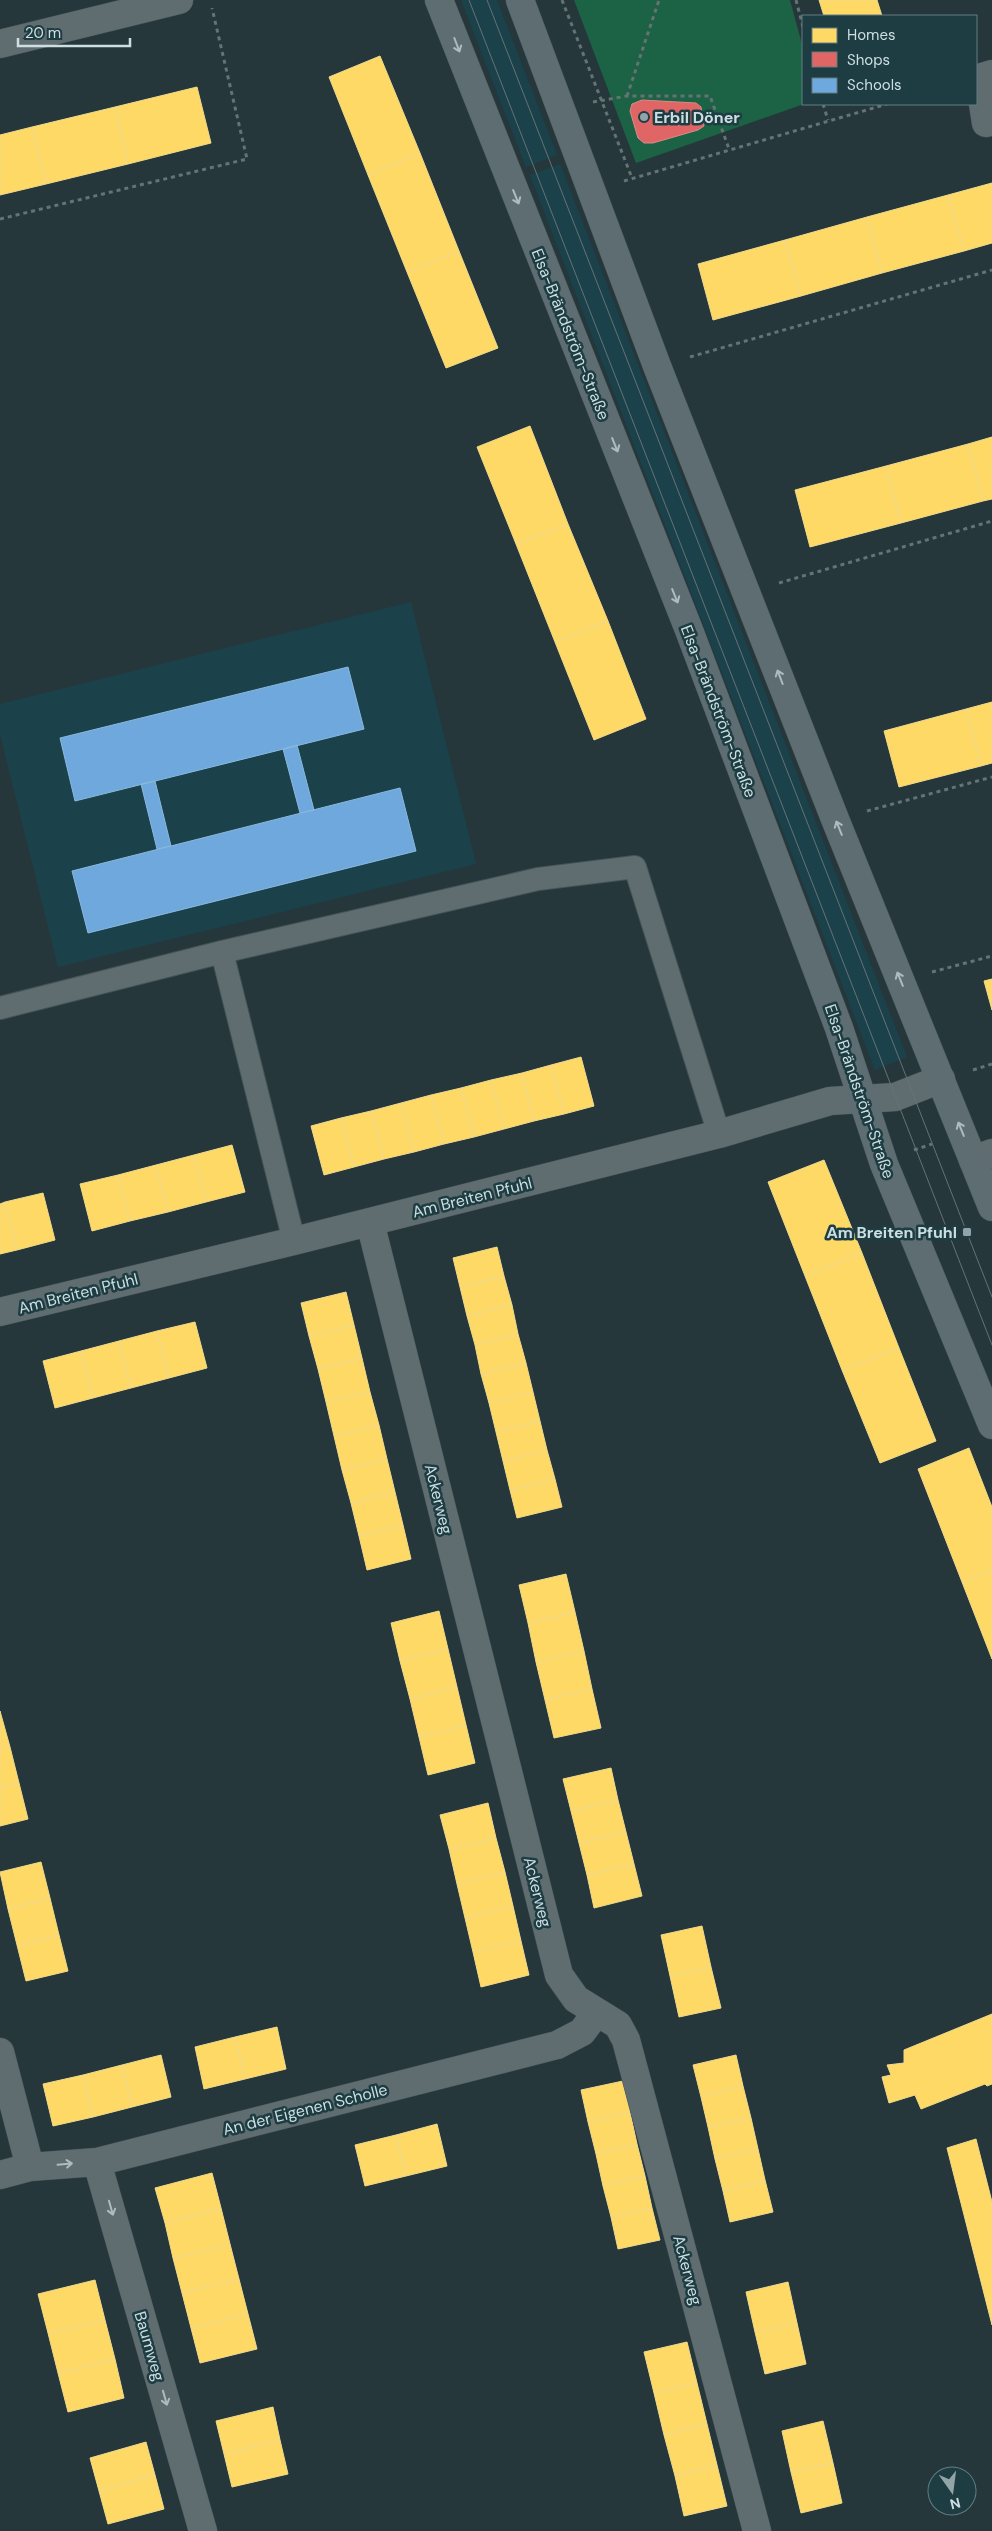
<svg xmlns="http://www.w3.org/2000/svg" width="992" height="2531" font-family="'DM Sans',sans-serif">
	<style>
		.built { fill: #1b424b }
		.green { fill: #1c6245 }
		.homes { fill: #ffd966; stroke: #f0da8b }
		.shops { fill: #e06666; stroke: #da8a8b }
		.schools { fill: #6fa8dc; stroke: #8bb8de }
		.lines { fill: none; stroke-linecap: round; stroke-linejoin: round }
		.lane-casing { stroke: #445456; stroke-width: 24 }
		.street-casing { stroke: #445456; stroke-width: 29 }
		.secondary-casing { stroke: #445456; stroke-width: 29 }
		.path { stroke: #667274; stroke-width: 3; stroke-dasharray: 4 4; stroke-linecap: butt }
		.lane { stroke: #606d70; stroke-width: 22 }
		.street { stroke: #606d70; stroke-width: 28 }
		.secondary { stroke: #5e6d72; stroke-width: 28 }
		.tram { stroke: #667274; stroke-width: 1 }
		.oneway { stroke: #acbcc0 }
		.poi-dot { fill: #92a4a8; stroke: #1d3d43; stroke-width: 2 }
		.labels { text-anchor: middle; stroke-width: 5; stroke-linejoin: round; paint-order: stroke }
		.poi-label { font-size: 16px; font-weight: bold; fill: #cddee2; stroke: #1d3d43; text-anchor: start }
		.street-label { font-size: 16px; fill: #cddee2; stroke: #1d3d43 }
	</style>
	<rect width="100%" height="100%" fill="#25373b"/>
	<path class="built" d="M461,0h36l60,155 -31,12z
		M560,164l347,893 -32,13 -345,-895z
		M411,602l65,262 -418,103 -58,-233v-30z"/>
	<path class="green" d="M574,0h216l13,48 1,56 -168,59z"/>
	<path class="homes" d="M819,0h58l5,16h-58z
		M380,56l40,97 -52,22 -39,-98z
		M197,87l14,56 -83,21 -13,-57z
		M115,107l13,57 -82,20 -14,-57z
		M32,127l14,57 -46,11v-60z
		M420,153l39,98 -52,21 -39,-97z
		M992,183v60l-28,8 -16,-56z
		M948,195l16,56 -82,22 -15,-56z
		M867,217l15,56 -81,23 -16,-56z
		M785,240l16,56 -88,24 -15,-56z
		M459,251l39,97 -52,20 -39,-96z
		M530,426l38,98 -52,20 -39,-97z
		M992,437v62l-9,2 -15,-57z
		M968,444l15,57 -82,22 -15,-57z
		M886,466l15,57 -91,24 -15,-57z
		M568,524l40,97 -53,21 -39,-98z
		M608,621l38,98 -52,21 -39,-98z
		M992,702v61l-11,3 -15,-57z
		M966,709l15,57 -82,21 -15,-56z
		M992,979v31l-8,-29z
		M581,1057l13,49 -30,8 -13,-49z
		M551,1065l13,49 -30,7 -12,-48z
		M522,1073l12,48 -30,8 -13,-49z
		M491,1080l13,49 -30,8 -13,-49z
		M461,1088l13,49 -30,7 -13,-49z
		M431,1095l13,49 -30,8 -13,-49z
		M401,1103l13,49 -30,7 -13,-48z
		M371,1111l13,48 -30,8 -13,-49z
		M341,1118l13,49 -30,8 -13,-49z
		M232,1145l13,47 -39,10 -12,-47z
		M194,1155l12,47 -38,10 -12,-47z
		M824,1160l38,93 -57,23 -37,-94z
		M156,1165l12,47 -38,9 -12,-46z
		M118,1175l12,46 -38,10 -12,-47z
		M43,1193l12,47 -38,10 -12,-48z
		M5,1202l12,48 -17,4v-50z
		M497,1247l7,29 -44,11 -7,-29z
		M862,1253l37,95 -57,22 -37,-94z
		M504,1276l8,29 -45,11 -7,-29z
		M346,1292l8,33 -45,11 -8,-33z
		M512,1305l6,29 -43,11 -8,-29z
		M195,1322l12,46 -38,10 -12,-47z
		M354,1325l8,33 -44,11 -9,-33z
		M157,1331l12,47 -38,10 -12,-47z
		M518,1334l8,29 -45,11 -6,-29z
		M119,1341l12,47 -38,10 -12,-47z
		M899,1348l37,93 -56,22 -38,-93z
		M81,1351l12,47 -38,10 -12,-47z
		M362,1358l8,34 -44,10 -8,-33z
		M526,1363l7,29 -44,11 -8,-29z
		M370,1392l9,33 -45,11 -8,-34z
		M533,1392l7,29 -44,11 -7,-29z
		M540,1421l7,29 -44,11 -7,-29z
		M379,1425l8,34 -45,11 -8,-34z
		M969,1448l23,59v63l-30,12 -44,-113z
		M547,1450l8,29 -45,11 -7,-29z
		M387,1459l8,33 -44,11 -9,-33z
		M555,1479l7,28 -45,11 -7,-28z
		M395,1492l8,33 -44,11 -8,-33z
		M403,1525l8,34 -44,11 -8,-34z
		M992,1570v89l-30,-77z
		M566,1574l9,38 -47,11 -9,-38z
		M439,1611l9,38 -48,12 -9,-38z
		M575,1612l9,39 -48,11 -8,-39z
		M448,1649l9,38 -47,12 -10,-38z
		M584,1651l8,38 -47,11 -9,-38z
		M457,1687l9,38 -47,12 -9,-38z
		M592,1689l9,39 -47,10 -9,-38z
		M0,1711l10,36 -10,3z
		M466,1725l9,38 -47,12 -9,-38z
		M10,1747l9,36 -19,5v-38z
		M611,1768l7,32 -47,11 -8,-32z
		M19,1783l9,36 -28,7v-38z
		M618,1800l8,32 -47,11 -8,-32z
		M488,1803l8,35 -47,11 -9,-34z
		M626,1832l8,32 -47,11 -8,-32z
		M496,1838l9,34 -48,12 -8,-35z
		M41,1862l9,36 -42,11 -8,-37z
		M634,1864l8,32 -48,12 -7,-33z
		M505,1872l8,34 -48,12 -8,-34z
		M50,1898l9,37 -42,10 -9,-36z
		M513,1906l8,35 -48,11 -8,-34z
		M702,1926l9,41 -41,9 -9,-41z
		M59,1935l9,36 -42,10 -9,-36z
		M521,1941l8,34 -48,12 -8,-35z
		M711,1967l10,41 -42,9 -9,-41z
		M992,2014v70l-5,2 -2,-2 -64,25 -6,-14 -26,8 -7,-26 9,-2 -4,-10 17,-2v-13z
		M277,2027l9,42 -41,10 -10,-42z
		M235,2037l10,42 -41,10 -9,-42z
		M161,2055l10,42 -39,10 -10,-42z
		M736,2055l7,31 -42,11 -8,-32z
		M122,2065l10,42 -39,10 -10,-42z
		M83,2075l10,42 -40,9 -10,-42z
		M623,2081l7,31 -42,10 -7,-32z
		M743,2086l8,32 -43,9 -7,-30z
		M630,2112l7,32 -41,10 -8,-32z
		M751,2118l7,31 -43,10 -7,-32z
		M437,2124l10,42 -41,10 -10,-41z
		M396,2135l10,41 -41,10 -10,-41z
		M976,2139l16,63v123l-45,-177z
		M637,2144l8,32 -42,10 -7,-32z
		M758,2149l7,31 -42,11 -8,-32z
		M212,2173l9,35 -56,15 -10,-35z
		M645,2176l7,32 -41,9 -8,-31z
		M765,2180l8,32 -43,10 -7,-31z
		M221,2208l9,36 -57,14 -8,-35z
		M652,2208l8,32 -42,9 -7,-32z
		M230,2244l9,35 -57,14 -9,-35z
		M239,2279l9,35 -57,14 -9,-35z
		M95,2280l10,40 -57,13 -10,-39z
		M788,2282l9,41 -42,9 -9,-40z
		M248,2314l9,35 -57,14 -9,-35z
		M105,2320l10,39 -57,14 -10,-40z
		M797,2323l9,41 -41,10 -10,-42z
		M687,2342l10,41 -43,10 -10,-41z
		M115,2359l9,39 -56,14 -10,-39z
		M697,2383l10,41 -43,11 -10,-42z
		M273,2407l7,33 -56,14 -8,-33z
		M823,2421l10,42 -42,9 -9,-41z
		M707,2424l10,41 -42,11 -11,-41z
		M280,2440l8,34 -56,13 -8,-33z
		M146,2442l9,33 -56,16 -9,-33z
		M833,2463l9,40 -41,10 -10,-41z
		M717,2465l10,41 -43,10 -9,-40z
		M155,2475l9,34 -56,15 -9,-33z"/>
	<path class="shops" d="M642,100l54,3 5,4 3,19 -6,4 -45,13h-9l-6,-5 -8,-27 2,-7z"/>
	<path class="schools" d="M348,667l16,62 -289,72 -15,-63z
		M297,745l17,65 -14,3 -17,-64z
		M155,781l16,65 -14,3 -16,-65z
		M400,788l16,63 -328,82 -16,-62z"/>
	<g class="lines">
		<g class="lane-casing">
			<path id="lane" d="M222,952l72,289
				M0,1008l222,-56 316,-73 97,-12 84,267"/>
		</g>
		<g class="street-casing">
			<path id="street" d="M0,44l179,-44
				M986,123l-7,-45 13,-4
				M973,1160l19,-7
				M370,1222l189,753 17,24 42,26 8,15 131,491
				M0,1312l294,-71 425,-107 111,-33 65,-4 46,-18
				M0,2052l30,115
				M97,2162l106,369
				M0,2175l30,-8 67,-5 460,-117 25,-13 15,-20"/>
		</g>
		<g class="secondary-casing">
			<path id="secondary" d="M439,0l250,630 150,398 45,136 108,261
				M520,0l137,366 178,453 157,388"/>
		</g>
		<path class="path" d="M562,0l70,178
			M796,0l7,27
			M627,96l32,-96
			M593,102l34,-6h83l19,53
			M823,104l5,16
			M624,181l263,-77
			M0,219l247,-60 -35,-151
			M690,357l302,-87
			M779,583l213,-62
			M867,811l125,-34
			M932,972l60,-16
			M973,1070l19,-6
			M914,1150l18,-6"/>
		<use href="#lane" class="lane"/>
		<use href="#street" class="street"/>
		<use href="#secondary" class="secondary"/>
		<path class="tram" d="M469,0l523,1345
			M487,0l505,1297"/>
	</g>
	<defs><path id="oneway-shaft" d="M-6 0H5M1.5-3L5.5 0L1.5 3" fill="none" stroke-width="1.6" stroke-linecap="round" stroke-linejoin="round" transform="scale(1.25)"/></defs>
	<g class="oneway">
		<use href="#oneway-shaft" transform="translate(457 45) rotate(69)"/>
		<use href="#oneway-shaft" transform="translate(516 197) rotate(68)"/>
		<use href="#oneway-shaft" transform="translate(615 445) rotate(68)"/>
		<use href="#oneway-shaft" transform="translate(675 596) rotate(68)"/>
		<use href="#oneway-shaft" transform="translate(780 677) rotate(-111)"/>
		<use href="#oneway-shaft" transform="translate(839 828) rotate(-112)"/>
		<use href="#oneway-shaft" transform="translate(900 979) rotate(-112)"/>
		<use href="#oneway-shaft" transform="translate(961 1129) rotate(-112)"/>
		<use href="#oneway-shaft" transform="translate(65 2164) rotate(-5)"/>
		<use href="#oneway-shaft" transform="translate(111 2208) rotate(74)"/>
		<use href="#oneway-shaft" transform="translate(165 2398) rotate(74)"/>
	</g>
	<g class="poi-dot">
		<circle cx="644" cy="117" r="5"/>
		<rect x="962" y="1227" width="10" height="10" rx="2.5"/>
	</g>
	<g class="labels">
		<g class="poi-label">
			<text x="654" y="123">Erbil Döner</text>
			<text x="957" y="1238" text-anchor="end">Am Breiten Pfuhl</text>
		</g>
		<g class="street-label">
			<text transform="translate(571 334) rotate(68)" y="6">Elsa-Brändström-Straße</text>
			<text transform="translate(719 711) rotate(69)" y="6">Elsa-Brändström-Straße</text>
			<text transform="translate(860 1091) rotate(71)" y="6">Elsa-Brändström-Straße</text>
			<text transform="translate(472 1197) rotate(-14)" y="6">Am Breiten Pfuhl</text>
			<text transform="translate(78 1293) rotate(-14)" y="6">Am Breiten Pfuhl</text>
			<text transform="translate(439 1499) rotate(76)" y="6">Ackerweg</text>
			<text transform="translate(538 1892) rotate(76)" y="6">Ackerweg</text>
			<text transform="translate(305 2109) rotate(-14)" y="6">An der Eigenen Scholle</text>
			<text transform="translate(688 2270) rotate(75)" y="6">Ackerweg</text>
			<text transform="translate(150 2346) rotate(74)" y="6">Baumweg</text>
		</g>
	</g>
	<rect x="802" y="15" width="175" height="90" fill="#1d3d43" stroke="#637d83"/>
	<rect x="812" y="28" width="25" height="15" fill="#ffd966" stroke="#637d83"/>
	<text x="847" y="40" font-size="15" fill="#cddee2">Homes</text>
	<rect x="812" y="52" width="25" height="15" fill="#e06666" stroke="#637d83"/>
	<text x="847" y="65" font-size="15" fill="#cddee2">Shops</text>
	<rect x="812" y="78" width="25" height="15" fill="#6fa8dc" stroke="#637d83"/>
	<text x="847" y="90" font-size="15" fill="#cddee2">Schools</text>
	<g transform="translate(952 2491) rotate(166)"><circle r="24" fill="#1d3d43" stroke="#637d83"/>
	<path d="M0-4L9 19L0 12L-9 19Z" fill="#92a4a8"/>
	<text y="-8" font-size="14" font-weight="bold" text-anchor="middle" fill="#cddee2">N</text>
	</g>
	<path d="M18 38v8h112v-8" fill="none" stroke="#cddee2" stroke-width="2.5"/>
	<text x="25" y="38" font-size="15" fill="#cddee2" stroke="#1d3d43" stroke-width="4" paint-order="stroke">20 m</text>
</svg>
